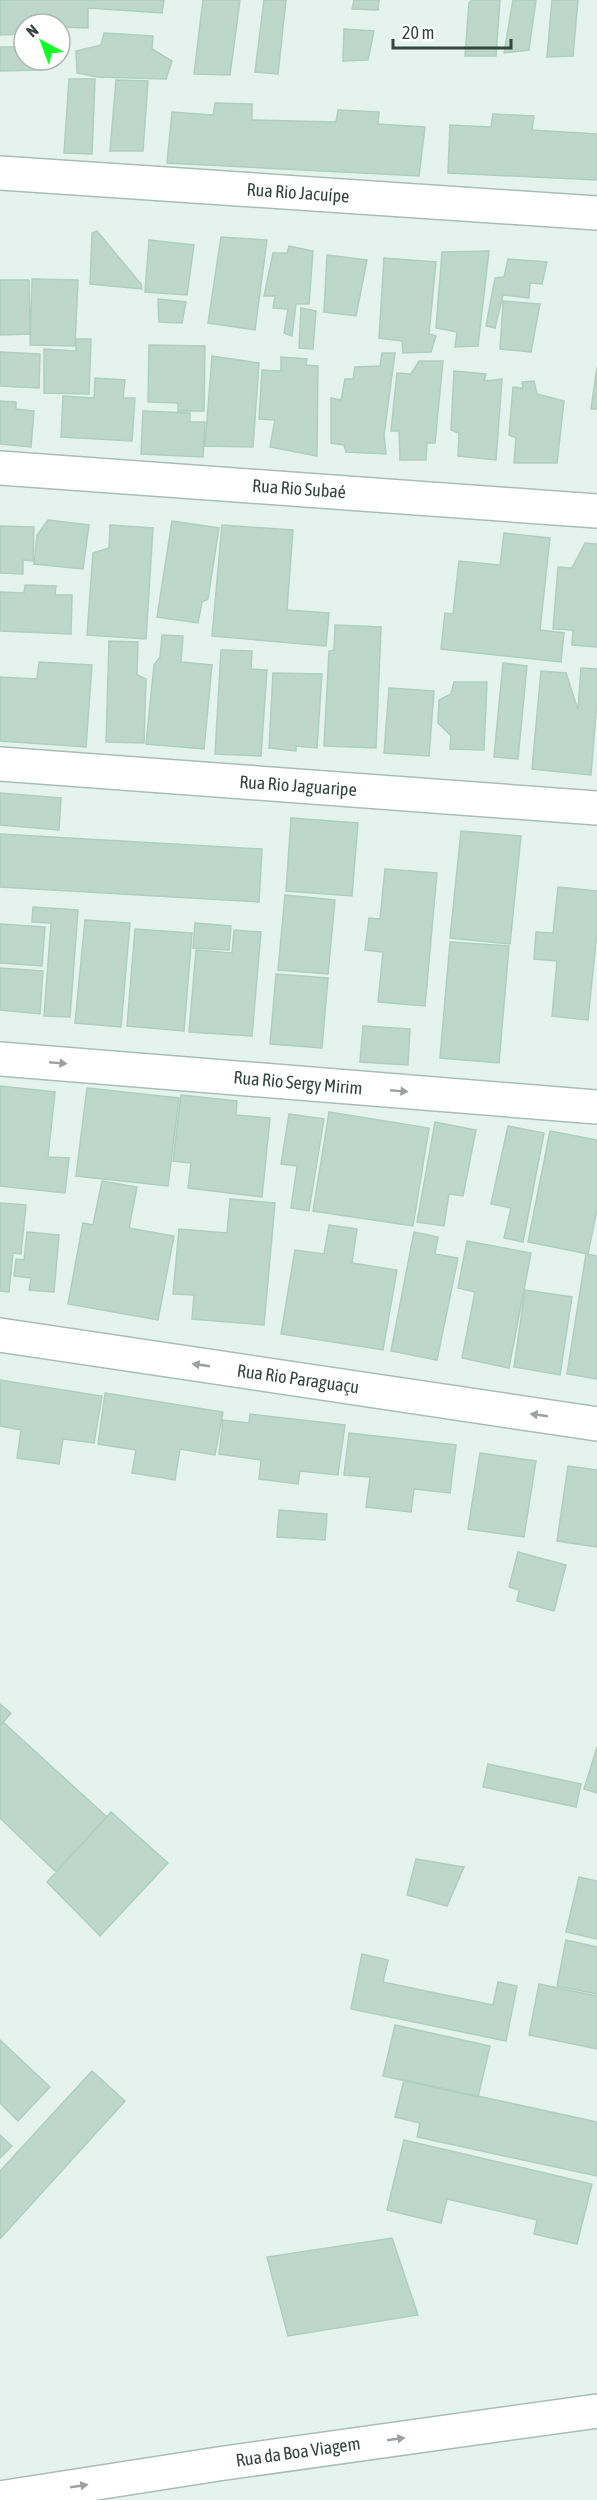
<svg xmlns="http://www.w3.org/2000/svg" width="597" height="2500" font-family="'Asap Condensed',sans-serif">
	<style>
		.building { fill: #bdd8cb; stroke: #adcfc0; stroke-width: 1.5 }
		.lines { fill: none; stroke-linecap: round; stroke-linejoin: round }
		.minor-casing { stroke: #a7beb5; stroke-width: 36 }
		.minor { stroke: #fff; stroke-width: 33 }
		.oneway { fill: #9aa29e }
		.labels { text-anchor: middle; stroke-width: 4.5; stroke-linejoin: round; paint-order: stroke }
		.street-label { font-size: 18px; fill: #34453e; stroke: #fff }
	</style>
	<rect width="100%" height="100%" fill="#e5f3ee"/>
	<path class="building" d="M0,0h164l-2,13 -74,-5v20l-28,-1v-3h-36v10l-24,1z
		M203,0h37l-10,75 -36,-1z
		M264,0h22l-8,74 -23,-2z
		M354,0h25l-1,10 -26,-1z
		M472,0h28l-4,56h-31l4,-53z
		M513,0h23l-7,50 -25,3z
		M552,0h26l-5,56 -26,1z
		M344,29l30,2 -6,29 -25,1z
		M104,33l49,3 -1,13 20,12 -6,18 -69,-2 -20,-4 -1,-22 25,-6z
		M0,47h24v13h21l-2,10 -43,1z
		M69,79h26l-3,75 -28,-1z
		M116,80l32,1 -5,70h-33z
		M215,103l37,1v16l84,2 2,-12 41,2 -1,12 47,3 -6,49 -252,-13 5,-51 41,3z
		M493,114l41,2 -2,14 65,4v46l-149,-7 2,-48 41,2z
		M97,231l44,53 1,5 -52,-5 2,-51z
		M221,237l46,3 -12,90 -47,-7z
		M149,240l45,5 -7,50 -42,-3z
		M289,246l24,5 -4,53h-13l-4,32 -8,-3 4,-24 -15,-1 2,-12h-11l9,-43h14z
		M489,251l-11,95 -23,1 2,-15 -21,-4 6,-76z
		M327,255l40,5 -11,56 -32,-4z
		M384,258l52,4 -7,72 7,2 -5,16 -28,1 -1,-12 -23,-3z
		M508,259l39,3 -5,22 -12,-1 -1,15 -26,-3 -8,33 -9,-2 9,-48 9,-1z
		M32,279l46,1 -3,66 -45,-1z
		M0,280h29l1,54 -30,1z
		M158,299l28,3 -4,21 -23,-1z
		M503,301l37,3 -9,48 -31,-3z
		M301,308l15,3 -3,38 -14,-1z
		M76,339h15l-2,55 -45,-1v-44l32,2z
		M149,345l56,1 -1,65h-26v-8l-30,-1z
		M0,352l40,2 -1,34 -39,-2z
		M382,353h13l-11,82 2,19 -40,-2 -2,-7 -13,-2v-45l10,2 4,-21h8l2,-12 25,-1z
		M212,356l47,7 -6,84 -48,-1z
		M281,357l26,2 -1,6 12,1 -1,90 -47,-9 5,-27 -16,-1 3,-49 19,1z
		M419,361h24l-8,82h-8l-1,17h-26l-1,-29h-8l6,-58 14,1z
		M597,367v42h-6z
		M454,371l32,3 -2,7 18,-2 -6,81 -38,-4 1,-23 -8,-3z
		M95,378l30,2 -2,18h12l-3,43 -71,-4 2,-41 31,2z
		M534,381l3,13 27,7 -7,62h-43l2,-25 -7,-3 4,-48 10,1 -1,-6z
		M0,401l16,1v7l18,2 -3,36 -31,-3z
		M143,411l47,2v9h15l-2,35 -62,-3z
		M48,520l41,5 -6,44 -49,-5 3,-29z
		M172,521l47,7 -11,71 -6,3 -4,21 -41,-6z
		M110,525l43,3 -7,111 -59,-4 6,-82 16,-5z
		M222,525l71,5 -6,80 42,3 -3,33 -114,-10z
		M0,526l34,1 -1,34 -10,-1v14l-23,-1z
		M504,533l46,5 -10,92 24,3 -3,29 -120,-13 4,-36 8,1 6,-53 41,4z
		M585,543l12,1v103l-25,-2 1,-15 -20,-1 5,-62 14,1z
		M25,585l31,1 -1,9h17l-1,39 -71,-3v-39l24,1z
		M335,625l46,2 -5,121 -52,-2 5,-95 5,-1z
		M162,635l21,1 -2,26 31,3 -8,84 -58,-5 8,-79 6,-8z
		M109,641l29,1 -1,33 9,4 -2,64 -38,-1z
		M221,650l31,1 -1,18 16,1 -6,86 -46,-2z
		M39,662l53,3 -6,82 -86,-6v-64l37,2z
		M503,663l24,3 -9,93 -24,-2z
		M581,668l16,1v31l-6,75 -59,-6 9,-98 25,2 12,37z
		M273,673l49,1 -5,74 -21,-2v5l-27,-3z
		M454,682h33l-3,68 -34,-1 1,-13 -13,-13 1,-23 12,-6z
		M389,688l45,3 -5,65 -45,-3z
		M0,793l61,5 -2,32 -59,-5z
		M291,818l67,5 -6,73 -66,-5z
		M461,831l60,5 -11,108 -60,-6z
		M0,834l262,15 -3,53 -259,-15z
		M385,869l52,4 -12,133 -47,-4 5,-50 -18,-2 4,-32 11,1z
		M558,887l39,4v41l-9,88 -36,-4 5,-55 -23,-2 2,-27 17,1z
		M285,895l50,5 -7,74 -50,-4z
		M33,907l45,3 -8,107 -26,-1 7,-93 -19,-1z
		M85,920l45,3 -9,104 -46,-4z
		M195,923l36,3 -2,24 -36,-2z
		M0,924l45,3 -3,39 -42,-3z
		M135,929l57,4 -8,98 -57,-5z
		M234,930l27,2 -9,104 -63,-4 7,-82 36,3z
		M450,942l59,4 -10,117 -59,-5z
		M0,968l43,3 -3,43 -40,-4z
		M276,974l52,4 -6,70 -52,-4z
		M363,1026l47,3 -2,36 -48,-3z
		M0,1086l55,6 -7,65 21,1 -4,35 -65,-7z
		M87,1088l92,10 -11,88 -92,-10z
		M181,1095l56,6 -1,14 34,3 -8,79 -74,-9 3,-25 -18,-2z
		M329,1112l100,16 -16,98 -100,-15z
		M289,1114l35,5 -15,92 -18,-3 6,-42 -16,-2z
		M435,1122l41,8 -13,66 -14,-2 -5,32 -27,-4z
		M508,1126l36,7 -21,109 -19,-4 7,-30 -20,-4z
		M550,1131l47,9v69l-9,45 -60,-12z
		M102,1181l35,6 -8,41 45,8 -16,84 -90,-16 15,-81 10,2z
		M230,1199l45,4 -11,122 -72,-6 2,-24 -21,-1 6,-65 48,4z
		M0,1203l26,2 -5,49 -8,-1 -4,39 -9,-1z
		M329,1225l28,4 -5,34 45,7 -14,80 -102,-16 14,-84 29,4z
		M27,1232l32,3 -5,57 -25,-2 2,-12 -17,-2 2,-17 8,1z
		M414,1232l24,5 -3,17 23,4 -21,102 -46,-9z
		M467,1241l64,12 -22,115 -47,-10 13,-66 -17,-4z
		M586,1254l11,2v123l-30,-5z
		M525,1290l47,7 -12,78 -46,-8z
		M0,1380l102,16 -8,47 -31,-4 -4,25 -42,-6 4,-28 -21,-4z
		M105,1393l118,19 -8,43 -35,-6 -5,31 -43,-7 4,-23 -38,-6z
		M250,1414l95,11 -7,50 -38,-4 -2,13 -39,-5 2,-19 -42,-6 4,-34 26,3z
		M349,1433l107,12 -6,48 -36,-4 -3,23 -45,-5 4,-30 -26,-2z
		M480,1453l56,8 -12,76 -56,-8z
		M568,1466l29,4v77l-40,-6z
		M279,1510l48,4 -2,26 -48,-3z
		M518,1552l48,13 -12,46 -37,-10 2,-11 -10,-3z
		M0,1704l11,9 -11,13z
		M3,1722l104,95 -51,55 -56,-54v-92z
		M597,1747v46l-13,-4z
		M488,1764l93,20 -5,23 -93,-20z
		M111,1812l57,51 -68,73 -53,-54z
		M416,1859l48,8 -17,39 -40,-11z
		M579,1877l18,4v58l-31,-7z
		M566,1940l31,7v47l-40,-8z
		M362,1954l26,6 -5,22 110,23 5,-23 19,4 -11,55 -155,-32z
		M539,1984l58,12v53l-68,-14z
		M395,2025l95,21 -12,51 -95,-21z
		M0,2040l50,47 -32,34 -18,-18z
		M92,2071l33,30 -125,138v-68z
		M404,2080l193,42v54l-180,-39 3,-14 -25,-6z
		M0,2135l12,11 -12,12z
		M404,2140l188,44 -15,60 -43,-10 3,-14 -90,-21 -6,24 -54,-13z
		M392,2238l26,77 -130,21 -21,-79z"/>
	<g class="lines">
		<g class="minor-casing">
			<path id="minor" d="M0,173l597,40
				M0,468l597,43
				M0,764l597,44
				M0,1059l597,48
				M0,1335l597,89
				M0,2498l218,-34 379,-53"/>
		</g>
		<use href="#minor" class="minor"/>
	</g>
	<defs><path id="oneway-solid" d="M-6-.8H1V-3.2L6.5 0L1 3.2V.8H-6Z" transform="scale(1.5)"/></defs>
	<g class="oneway">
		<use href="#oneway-solid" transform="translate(58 1063) rotate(5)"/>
		<use href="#oneway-solid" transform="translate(399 1091) rotate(5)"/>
		<use href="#oneway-solid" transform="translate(201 1365) rotate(-172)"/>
		<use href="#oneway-solid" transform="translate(539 1415) rotate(-172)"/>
		<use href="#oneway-solid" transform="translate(396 2439) rotate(-8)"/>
		<use href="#oneway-solid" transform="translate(79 2486) rotate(-9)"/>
	</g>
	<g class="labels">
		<g class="street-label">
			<text transform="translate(298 193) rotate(4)" y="6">Rua Rio Jacuípe</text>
			<text transform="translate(299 489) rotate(4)" y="6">Rua Rio Subaé</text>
			<text transform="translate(298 786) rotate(4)" y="6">Rua Rio Jaguaripe</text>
			<text transform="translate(298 1083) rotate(5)" y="6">Rua Rio Sergy Mirim</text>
			<text transform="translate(298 1379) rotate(8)" y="6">Rua Rio Paraguaçu</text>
			<text transform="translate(298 2452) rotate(-8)" y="6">Rua da Boa Viagem</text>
		</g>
	</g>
	<g transform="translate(42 42) rotate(319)"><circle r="28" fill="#ffffff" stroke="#aeb5b2" stroke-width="1.5"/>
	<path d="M0-4.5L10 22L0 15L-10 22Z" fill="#11fe25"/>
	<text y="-9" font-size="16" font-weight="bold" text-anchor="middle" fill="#34453e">N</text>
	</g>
	<path d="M393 39v9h118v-9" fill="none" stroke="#34453e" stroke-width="3"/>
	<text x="402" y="39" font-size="18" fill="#34453e" stroke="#ffffff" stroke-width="4.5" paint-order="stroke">20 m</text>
</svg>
